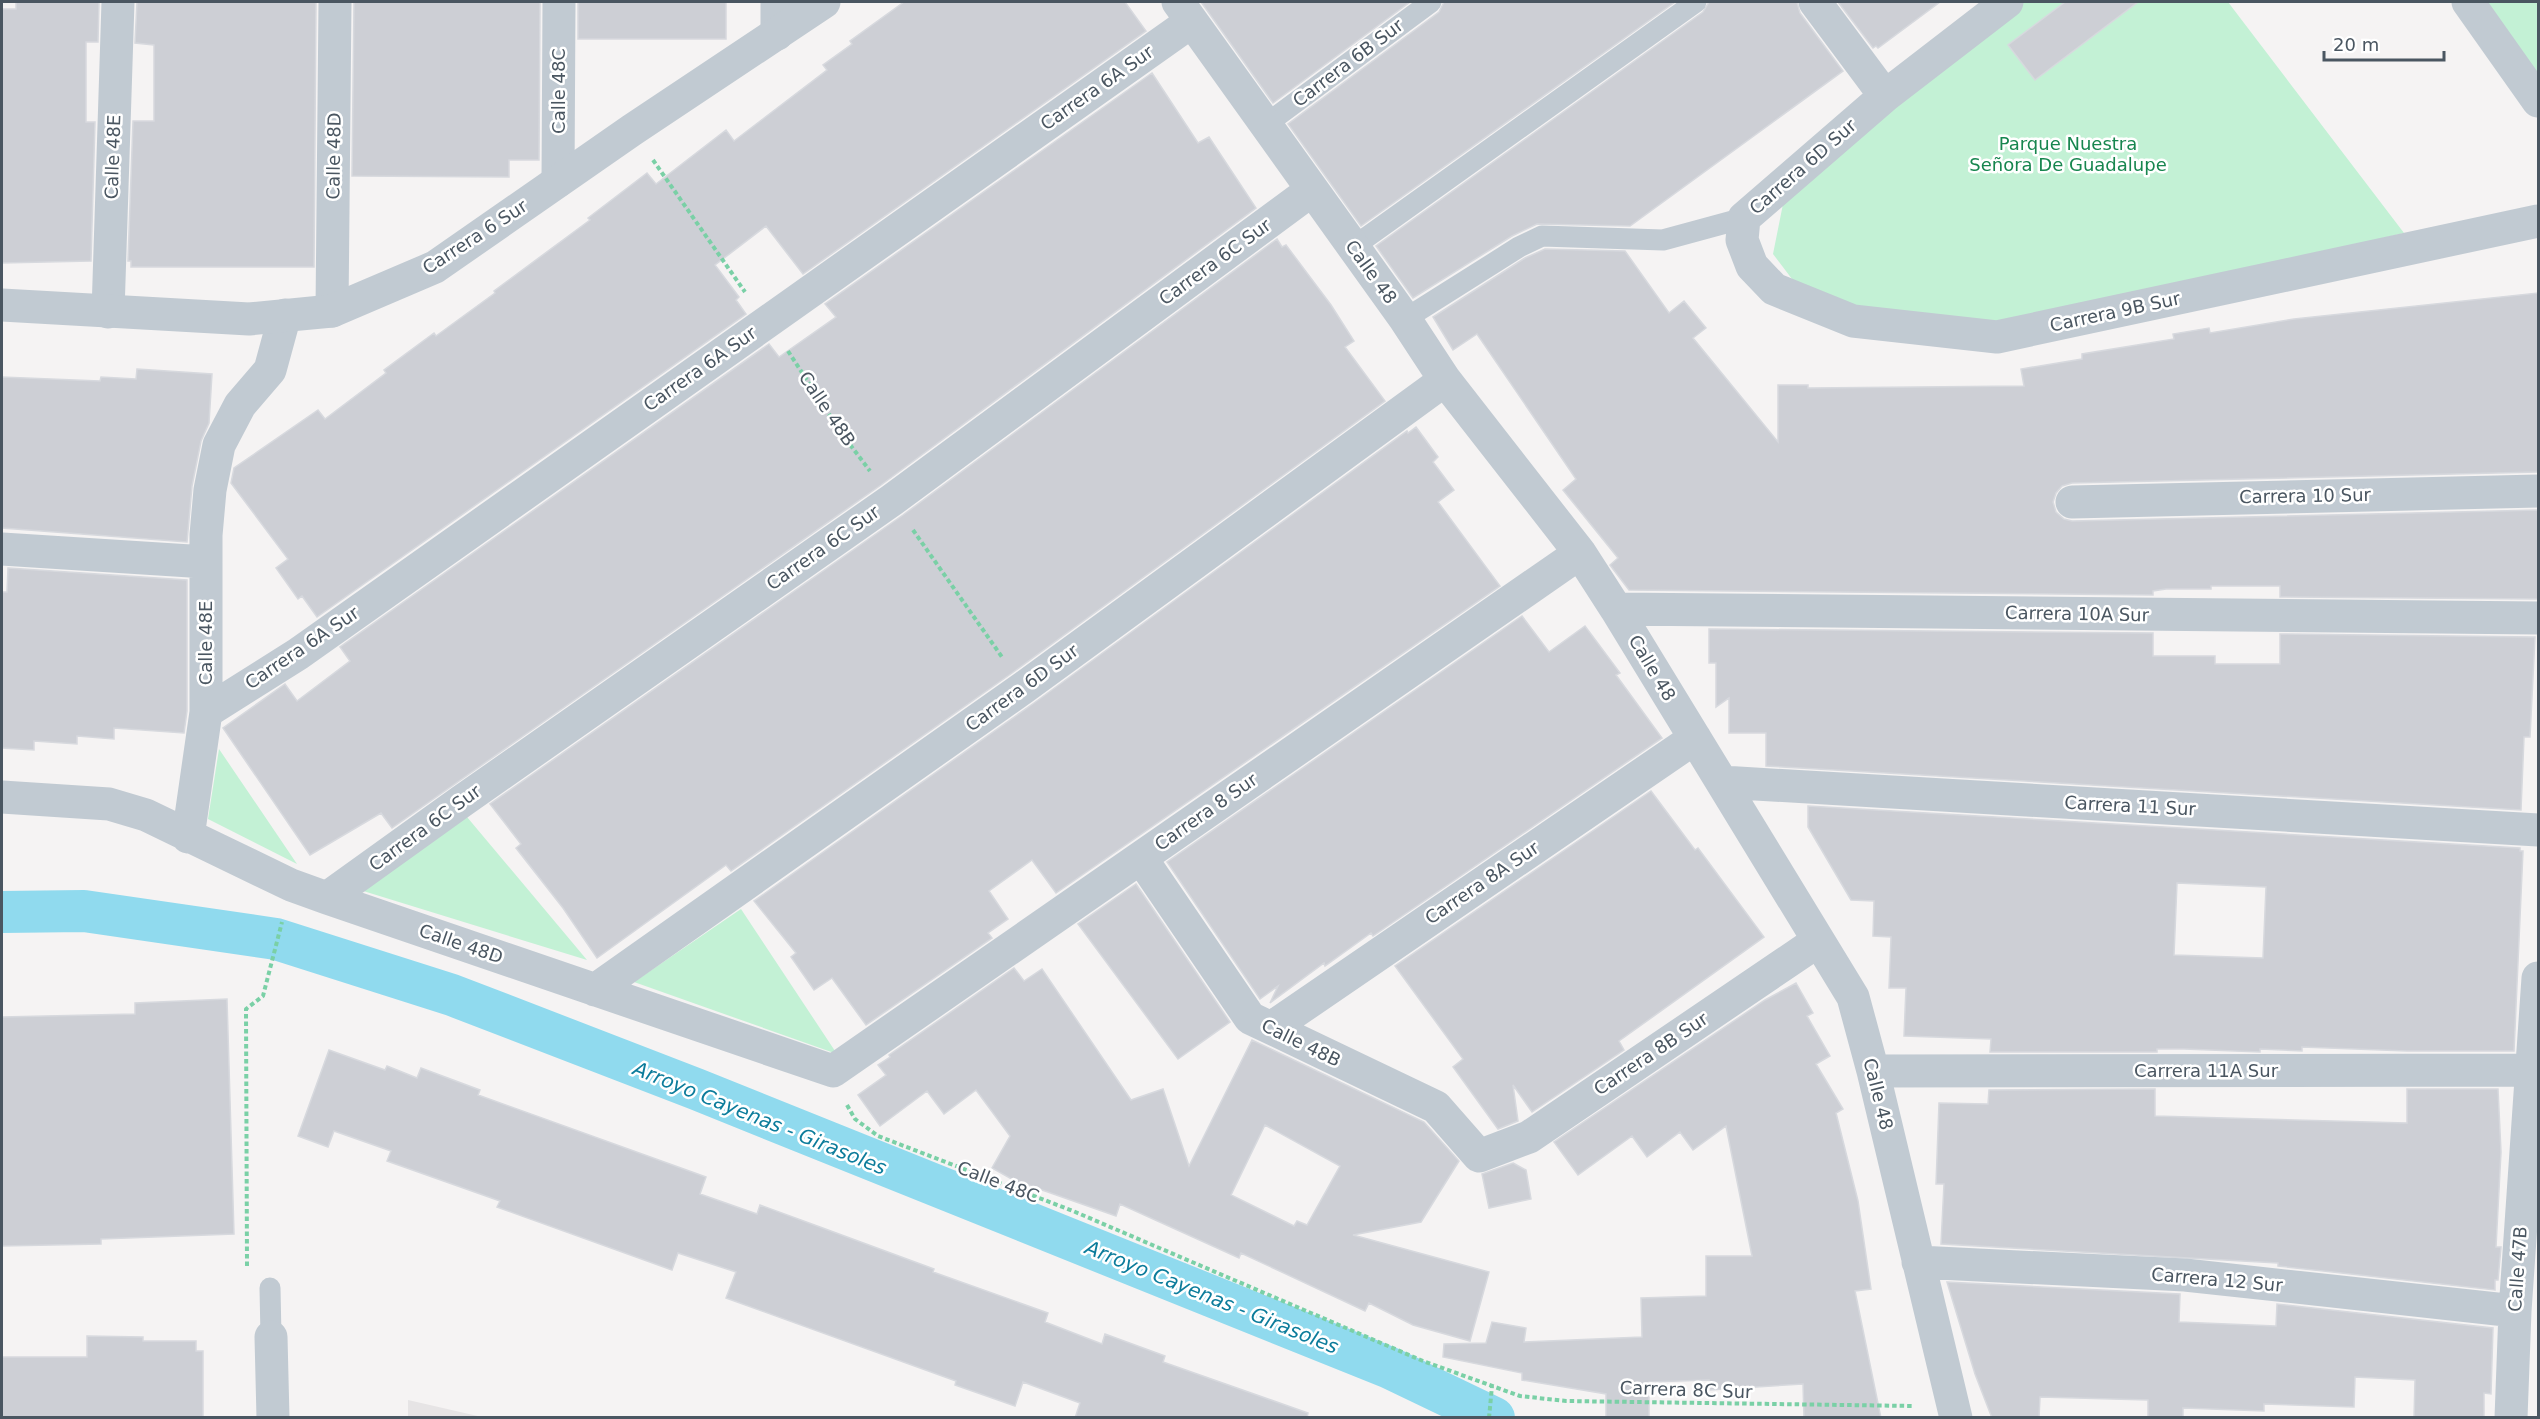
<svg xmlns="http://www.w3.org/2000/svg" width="2540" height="1419" font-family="'DejaVu Sans',sans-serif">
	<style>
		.education { fill: #e6e4e5 }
		.green { fill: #c3f1d5 }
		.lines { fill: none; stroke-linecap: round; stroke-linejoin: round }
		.canal { stroke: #90daee; stroke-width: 42 }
		.building { fill: #cdcfd5; stroke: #d7d9de; stroke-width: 1.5; fill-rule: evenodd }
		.path { stroke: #7ad0a6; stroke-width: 4; stroke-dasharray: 4.5 3; stroke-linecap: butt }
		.service { stroke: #c1cad2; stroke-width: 21 }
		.minor { stroke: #c1cad2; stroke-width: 33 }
		.tertiary { stroke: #c1cad2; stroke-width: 33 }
		.labels { text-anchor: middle; stroke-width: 5; stroke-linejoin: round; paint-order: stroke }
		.street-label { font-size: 18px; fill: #4a5661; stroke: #fff }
		.park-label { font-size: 18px; fill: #17864f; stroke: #fff }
		.water-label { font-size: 20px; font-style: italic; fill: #0c7c9b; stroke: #fff }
	</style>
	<rect width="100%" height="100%" fill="#f5f3f3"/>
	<path class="education" d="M408,1400l74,17h-74z"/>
	<path class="green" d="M2015,2h213l176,231 -407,96 -152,-12 -50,-34 -22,-29 10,-50z
		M2471,2h67v93z
		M219,749l78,115 -89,-45z
		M467,817l120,143 -227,-70z
		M741,909l96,145 -203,-72z"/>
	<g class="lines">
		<path class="canal" d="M2,912l82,-1 192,28 176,56 244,94 694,279 104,50"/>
	</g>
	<path class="building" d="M16,2h83l-1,40h-12v80h9l-4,139 -89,2v-254h14z
		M137,2h179l-2,265h-183v-6h-3l5,-140h21v-76l-19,-2z
		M354,2h186l-1,158h-30v17l-157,-1z
		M578,2h148v37h-148z
		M904,2h221l21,29 -343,243 -37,-48 -51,39 24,32 -3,3 10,14 -429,303 -15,-21 -4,3 -22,-31 12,-9 -57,-76 3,-15 84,-58 7,9 61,-46 -2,-3 50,-37 2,3 59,-43 -1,-2 96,-71 -2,-2 59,-45 9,11 70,-54 8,11 93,-71 -4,-5 29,-21 -2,-3z
		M1201,2h209l-137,101z
		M1444,2h231l-314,224 -73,-102 151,-112z
		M1709,2h88l3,11 43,58 -213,155 -93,-2 -25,12 -99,62 -37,-52 327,-234z
		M1838,2h102l-62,46 -2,-2 -3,2z
		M2065,2h73l-103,78 -27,-35z
		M1152,73l46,70 11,-6 47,71 -375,277 -489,343 -11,-15 -71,42 -87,-127 62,-44 12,17 53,-40 -10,-14 429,-303 10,13 57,-40 -11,-13z
		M1277,239l5,8 4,-2 45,60 23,36 -9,6 40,54 -373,272 -281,198 -5,-6 -129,93 -34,-50 -47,-60 5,-4 -31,-40 413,-289z
		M1545,249l80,2 44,62 15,-12 22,27 -13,10 85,104v-57h30v3l216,-2 -3,-17 61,-10v-5l92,-15 -1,-5 36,-6 1,5 84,-14 244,-26v179l-466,11 -10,3 -6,7 -3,9 3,10 8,7 8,2 466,-11v89l-258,-2v-11h-69v3h-45l-13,2v4l-524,-5 -19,-25 8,-7 -55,-68 13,-11 -99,-145 -24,16 -20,-33 92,-59z
		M137,369l75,5 -3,49 -8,18 -9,45 -5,56 -185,-14v-151l98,4 1,-4 35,2z
		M1416,427l22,30 -5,5 21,28 -16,12 62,84 -444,307 -24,-33 -43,31 19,28 -20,14 4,5 -126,87 -34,-47 -18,12 -23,-33 5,-4 -42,-52 280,-198 373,-272 1,2z
		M8,568l179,12v131l-3,22 -70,-5v11l-37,-3v8l-43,-3v9l-32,-2v-156h5z
		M1522,616l27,36 36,-26 35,47 -4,2 46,63 -289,198 -2,-3 -46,33 -1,-3 -54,40 8,-17 -18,13 -93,-137z
		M1709,629l444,4v23h62v8h65v-30l255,3 -5,100h-6l-3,73 -755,-44v-33h-37v-35l-13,9v-44h-7z
		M1651,791l44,59 3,-2 66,89 -145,104 5,9 -92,62 -19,-27 5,36 -20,8 -45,-62 10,-8 -68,-93z
		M1808,806l712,42v3h3l-9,200h-107l-105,-4v4l-42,-2v3l-76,-3h-27v3h-167l1,-13 -87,-3 2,-48h-17l2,-51 -18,-1 1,-35 -23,-1 -43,-73zM2177,883l89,4 -3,71 -89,-3z
		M1136,884l94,138 -52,37 -100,-135z
		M1014,968l10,13 18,-12 89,131 32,-11 26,77 63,-126 172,82 35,39 -38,61 -68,13 136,37 -19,69 -57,-16 -44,-22 -4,8 -124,-58 -2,5 -119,-54 -4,12 -91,-32 -1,2 -32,-18 18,-32 -34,-46 -32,24 -17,-23 -47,35 -22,-31 28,-20 -8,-10 12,-8 -1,-2zM1265,1125l75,41 -33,59 -10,-4 -3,5 -63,-31z
		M1796,983l17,30 -6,3 23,40 -14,8 27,45 -7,4 22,88 13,88 -16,2 26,127h-77l-1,-34 -93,6 -1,-10 -60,2v36h-43v-24l-84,-14v-7l-79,-16 1,-13 42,-1 6,-21 34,6 -2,14 118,-5 -1,-39 65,-2v-40h46l-26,-130 -33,24 -13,-18 -33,25 -15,-21 -54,39 -24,-33 211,-142z
		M227,999l7,235 -133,5v5l-99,2v-229l133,-3v-11z
		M329,1050l56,20 2,-4 30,12 4,-10 59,22 -2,5 228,82 -6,17 57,20 3,-9 60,22 114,42 -1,3 115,41 -3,9 57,22 3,-10 60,22 -2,6 145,51 -1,5h-232l5,-15 -57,-21 -8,24 -60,-21 1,-4 -230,-83 10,-26 -58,-19 -6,17 -175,-63 3,-6 -113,-40 4,-10 -57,-20 -6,16 -30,-11z
		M2155,1089v27l252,7v-34h91l3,63 -5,95h5l-3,33h-3v10l-217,-24v-3l-337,-19 3,-60h-8l3,-81 49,1 1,-14z
		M1513,1163l13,7 5,29 -42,9 -7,-34z
		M1947,1282l233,12 -1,28 97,4 1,-22 216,24 -2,66 -7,-1v25h-70l1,-38 -60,-3 -1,30 -90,-3v7l-81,-3v10h-35v-18l-108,-3 -1,21h-47l-17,-44z
		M87,1336l56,1v4h53v10h7v67h-201v-61h85z"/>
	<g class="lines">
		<path class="path" d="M653,160l92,132
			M788,351l54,83 28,37
			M913,530l89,127
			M847,1105l8,14 23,17 195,75 350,150 97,35 46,5 348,5
			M247,1266l-1,-257 17,-13 19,-74
			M1489,1418l3,-32"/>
		<path class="service" d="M1265,125l166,-123
			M1353,247l343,-245
			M1405,319l114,-72 23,-11 121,4 81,-22
			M270,1288l1,49"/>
		<path class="minor" d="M1178,2l227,317 40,61 135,173 36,56 237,388 20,74 83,347
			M1815,2l70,94
			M2007,2l-122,94 -141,122 -2,22 10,26 22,23 79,32 144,16 541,-116
			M2468,2l70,99
			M777,34v-32
			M558,181l1,-179
			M332,311l3,-309
			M108,312l10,-310
			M2072,502l466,-11
			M2,549l204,13
			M1616,609l922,9
			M206,712l92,-58 893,-632
			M1722,782l816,48
			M2,797l107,7 37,11 145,70 36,13 506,173 747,-518
			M188,837l18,-125v-177l4,-45 9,-45 21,-40 30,-35 15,-55
			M1141,858l109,160 186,89 43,49 50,-19 289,-196
			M327,898l135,-97 430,-301 420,-310
			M595,990l428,-302 422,-308
			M1271,1028l424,-290
			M1873,1071l665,-1
			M1918,1262l267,13 330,36
			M271,1337l2,81
			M2511,1418l4,-107 23,-333"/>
		<path class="tertiary" d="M2,305l247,14 83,-8 103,-44 197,-137 192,-128"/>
	</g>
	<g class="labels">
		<g class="street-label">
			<text transform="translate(1348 63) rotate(-37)" y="6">Carrera 6B Sur</text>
			<text transform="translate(1097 88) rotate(-35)" y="6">Carrera 6A Sur</text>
			<text transform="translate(559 91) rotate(-90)" y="6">Calle 48C</text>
			<text transform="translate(334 156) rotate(-89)" y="6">Calle 48D</text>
			<text transform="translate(113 157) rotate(-88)" y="6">Calle 48E</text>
			<text transform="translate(1803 167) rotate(-41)" y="6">Carrera 6D Sur</text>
			<text transform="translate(475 237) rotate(-33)" y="6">Carrera 6 Sur</text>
			<text transform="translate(1215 262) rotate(-36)" y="6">Carrera 6C Sur</text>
			<text transform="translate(1371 272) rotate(54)" y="6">Calle 48</text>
			<text transform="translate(2115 312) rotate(-12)" y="6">Carrera 9B Sur</text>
			<text transform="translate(700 369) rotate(-35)" y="6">Carrera 6A Sur</text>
			<text transform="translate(827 409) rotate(56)" y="6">Calle 48B</text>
			<text transform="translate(2305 496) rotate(-1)" y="6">Carrera 10 Sur</text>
			<text transform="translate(823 548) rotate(-35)" y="6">Carrera 6C Sur</text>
			<text transform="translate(2077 614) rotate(1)" y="6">Carrera 10A Sur</text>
			<text transform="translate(206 643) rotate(-90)" y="6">Calle 48E</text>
			<text transform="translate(302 648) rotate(-34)" y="6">Carrera 6A Sur</text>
			<text transform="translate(1652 668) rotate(59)" y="6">Calle 48</text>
			<text transform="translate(1022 688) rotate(-36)" y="6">Carrera 6D Sur</text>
			<text transform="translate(2130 806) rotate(3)" y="6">Carrera 11 Sur</text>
			<text transform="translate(1206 812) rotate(-35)" y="6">Carrera 8 Sur</text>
			<text transform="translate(425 828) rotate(-36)" y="6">Carrera 6C Sur</text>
			<text transform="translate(1482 883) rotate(-34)" y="6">Carrera 8A Sur</text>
			<text transform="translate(461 944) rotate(19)" y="6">Calle 48D</text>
			<text transform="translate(1301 1043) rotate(26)" y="6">Calle 48B</text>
			<text transform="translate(1651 1054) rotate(-34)" y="6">Carrera 8B Sur</text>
			<text x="2206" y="1077">Carrera 11A Sur</text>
			<text transform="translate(1878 1094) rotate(76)" y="6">Calle 48</text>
			<text transform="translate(998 1182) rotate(21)" y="6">Calle 48C</text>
			<text transform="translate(2518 1269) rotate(-86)" y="6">Calle 47B</text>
			<text transform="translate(2217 1280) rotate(5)" y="6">Carrera 12 Sur</text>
			<text transform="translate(1686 1390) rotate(2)" y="6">Carrera 8C Sur</text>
		</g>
		<g class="park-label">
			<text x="2068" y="150">Parque Nuestra<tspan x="2068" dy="21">Señora De Guadalupe</tspan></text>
		</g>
		<g class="water-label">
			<text transform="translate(760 1118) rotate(22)" y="7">Arroyo Cayenas - Girasoles</text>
			<text transform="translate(1212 1297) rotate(22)" y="7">Arroyo Cayenas - Girasoles</text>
		</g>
	</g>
	<rect width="2540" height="1419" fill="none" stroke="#4a5661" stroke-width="6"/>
	<path d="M2324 51v9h120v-9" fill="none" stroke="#4a5661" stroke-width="3"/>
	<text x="2333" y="51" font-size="18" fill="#4a5661" stroke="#ffffff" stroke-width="4.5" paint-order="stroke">20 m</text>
</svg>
